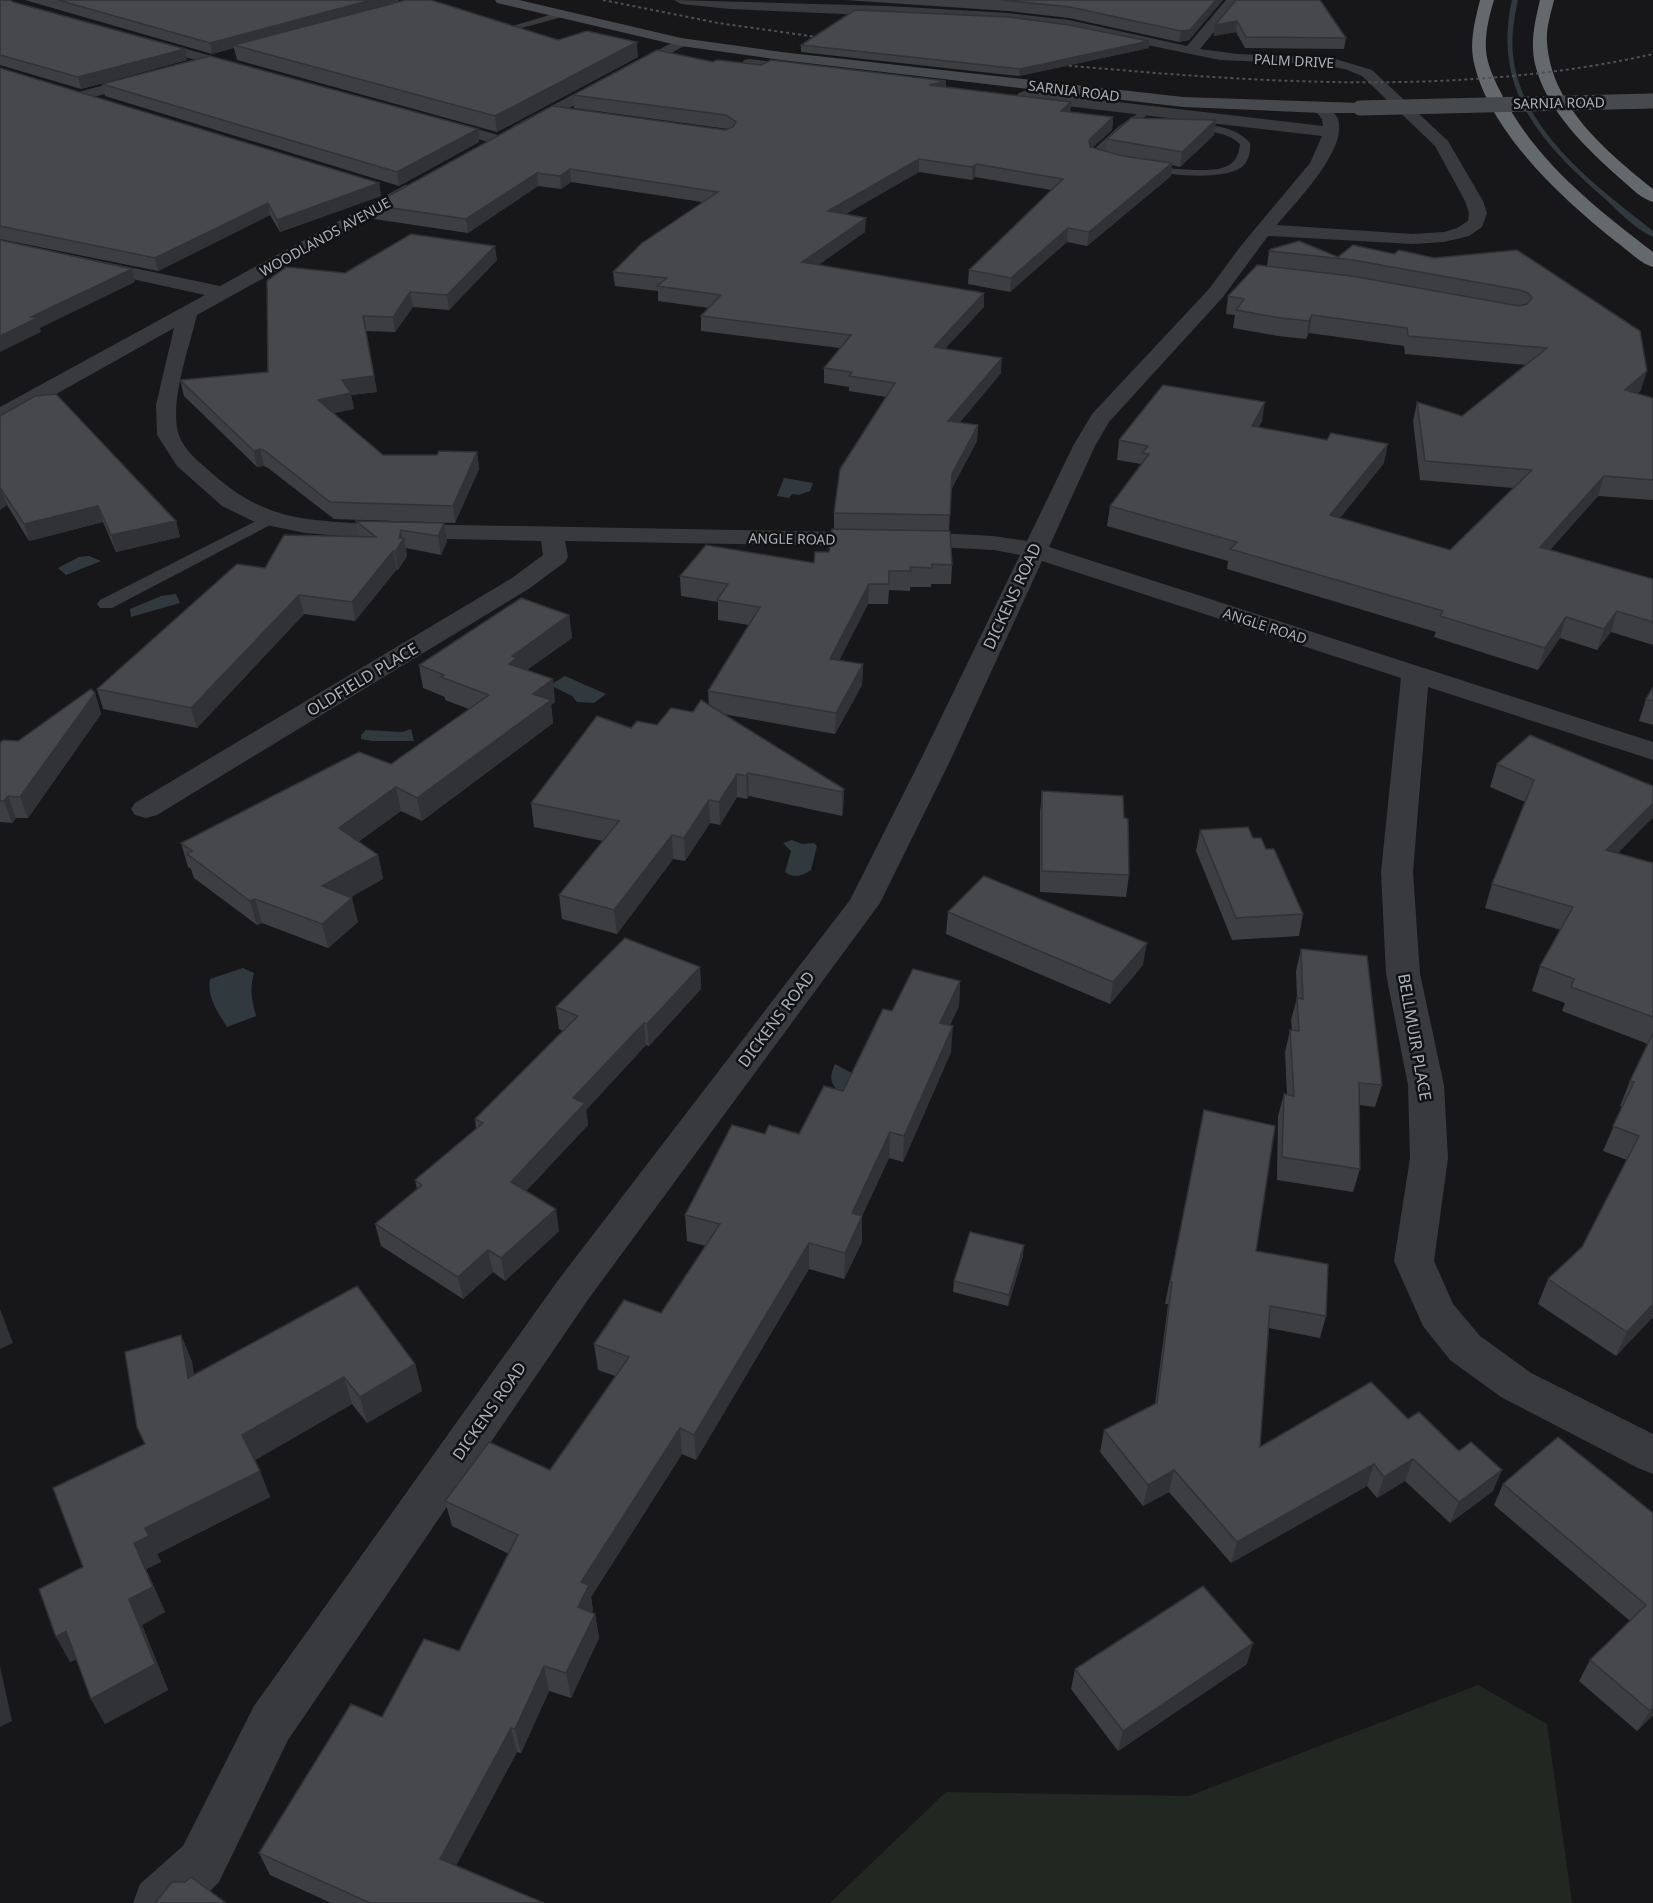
<svg xmlns="http://www.w3.org/2000/svg" width="1653" height="1903" font-family="'Noto Sans',sans-serif">
	<style>
		.green { fill: #212821 }
		.water { fill: #303a3e }
		.lines { fill: none; stroke-linecap: round; stroke-linejoin: round }
		.stream { fill: #303a3e; fill-rule: evenodd }
		.service { fill: #383a3d; fill-rule: evenodd }
		.minor { fill: #383a3d; fill-rule: evenodd }
		.secondary { fill: #46494d; fill-rule: evenodd }
		.motorway { fill: #64696e; fill-rule: evenodd }
		.rail { stroke: #4d5054; stroke-width: 2; stroke-dasharray: 3 3; stroke-linecap: butt }
		.secondary-bridge { stroke: #46494d; stroke-width: 15 }
		.wall { fill: #3c3e41 }
		.shaded-wall { fill: #313235 }
		.building { fill: #46484c; stroke: #313235; stroke-width: 1.5 }
		.labels { text-anchor: middle; stroke-width: 5; stroke-linejoin: round; paint-order: stroke }
		.far-street-label { font-size: 14px; fill: #aab1b8; stroke: #121214 }
		.street-label { font-size: 16px; fill: #aab1b8; stroke: #121214 }
	</style>
	<rect width="100%" height="100%" fill="#171719"/>
	<path class="green" d="M1478,1685l69,39 25,179h-742l116,-111 243,4z"/>
	<path class="water" d="M784,478l29,5 -3,8 -11,4 -7,-1 -3,4 -12,-2z
		M89,556l12,5 -35,14 -8,-7 21,-11z
		M176,594l4,9 -49,14 -1,-8 31,-13z
		M565,676l41,18 -12,9 -17,-1 -5,-6 -22,-11z
		M411,729l3,12h-42l-11,-2v-4l5,-5 36,2z
		M792,840l10,4 12,-1 3,3 -6,24c-9,6 -17,9 -26,2l6,-21 -8,-8z
		M243,968l11,5c-5,19 -2,25 2,43l-29,11c-10,-16 -20,-30 -17,-48z
		M835,1064l22,12 10,17 -29,-2c-9,-9 -8,-16 -3,-27z"/>
	<g class="lines">
		<path class="stream" d="M1512,0h6c-4,18 -7,36 -5,55 8,77 84,132 140,176v6c-18,-8 -36,-27 -50,-40 -63,-55 -111,-108 -91,-197z"/>
		<path class="service" d="M563,11l5,3 -2,2 -52,14 -5,-3z
			M1146,108l5,3 -1,2 -23,17 -26,25c24,8 97,20 121,13 12,-3 17,-12 18,-24 -16,-15 -38,-12 -58,-16v-4l4,-1c22,2 49,2 64,20 1,7 -1,16 -6,22 -22,23 -126,3 -155,-7v-4l30,-28z
			M268,515l6,2 2,3 -2,3 -162,85h-12l-3,-4 3,-4z"/>
		<path class="minor" d="M674,0l214,6 120,7 61,7 118,26 39,-46h14l-40,49 38,5 94,4 40,12 76,71 35,60 4,12 -5,14 -13,9 -25,6 -31,2 -145,-8 -45,61 -114,125 -14,24 -46,101 604,195v18l-225,-73 -15,185 7,102 24,111 4,73 -14,103 19,43 27,32 51,37 122,61v40l-15,-6 -137,-71 -51,-37 -27,-34 -29,-65 16,-103 -2,-73 -22,-111 -5,-102 20,-194 -359,-117 -92,200 -70,142 -293,398 -299,439 -69,142 -21,21h-65l7,-19 43,-38 71,-140 305,-427 291,-379 70,-139 100,-206 -26,-5 -38,-2 -391,-7 3,16 -3,5 -35,26 -373,227 -11,3 -11,-3 -4,-6 4,-6 377,-225 31,-23 -2,-14 -189,-4 -47,-4 -48,-10 -35,-17 -45,-40 -20,-31 -1,-30 18,-77 -166,93 -8,2v-16l205,-112 -205,-45v-10l220,46 185,-101h12l3,4 -3,4 -220,122c-8,33 -25,79 -20,113 3,17 16,29 29,40 49,45 81,51 146,55l604,11 38,2 33,5 46,-95 19,-32 117,-125 31,-42 70,-84 12,-27 -298,-35 -8,-5 3,-3 5,-2 299,35 -1,-7 -9,-11 3,-3h10c4,4 10,9 12,14 10,31 -43,84 -61,106l136,9 31,-2 13,-4 11,-7 1,-8 -4,-12 -30,-55 -73,-70 -17,-7 -32,-5 -93,-4 -151,-31 -61,-8 -278,-12 -49,-5z
			M143,37l108,30 2,3 -7,4 -108,-30 -2,-3 2,-3z
			M681,38l7,4 -2,3 -161,87 -6,2 -8,-5 2,-3z
			M749,59l57,7 7,4 -7,4 -62,-8 -2,-3 2,-3z
			M145,74l5,1 2,3 -2,3 -70,20 -8,-5 3,-3z
			M435,117l70,20 2,3 -8,5 -70,-20 -2,-3z"/>
		<path class="secondary" d="M495,0h24l162,38 100,14 402,45 177,6 8,5 -8,5h-39l-138,-6 -402,-47 -100,-14 -184,-43z"/>
		<path class="motorway" d="M1480,0h14c-5,16 -9,33 -8,50 1,14 7,26 13,39 34,70 94,117 154,163v15c-14,-4 -26,-18 -38,-26 -53,-43 -125,-108 -141,-178 -5,-21 1,-42 6,-63z
			M1540,0h14c-3,13 -8,28 -7,41 3,64 60,111 106,148v13c-11,-3 -21,-13 -30,-21 -35,-31 -77,-70 -88,-117 -5,-22 0,-43 5,-64z"/>
		<path class="rail" d="M603,0l115,23 113,16
			M1051,64c197,18 408,34 602,-10"/>
		<path class="secondary-bridge" d="M1360,108l293,-7"/>
	</g>
	<path class="wall" d="M0,0l13,2 174,58 -106,29 -81,-24z
		M25,0h374v2l159,38 80,17 -141,75 -260,-72 -3,-12 -22,6z
		M845,0h378l-34,40 -10,2 -110,-24 -61,-7z
		M1236,0l110,38 -2,11 -99,-1 -9,-16 -22,4 1,-11z
		M1149,41v7l-130,28 -218,-24v-7z
		M713,62l48,3 185,16v6l125,15 -1,10 43,5 -1,13 -20,18 14,3 1,-12 109,-19 -2,15 -34,32 -8,-2 -1,11 -84,70 -20,-4 -57,50 -42,-8 1,-14 82,-80 -76,-13 -3,3 -53,-8 -73,42 19,18 -47,33 166,42 -39,41 56,25 -42,50 19,2 -1,16 -26,49 -2,41 3,34 -1,19h-20v3h-21v4l-21,-1 -1,14h-20l-29,56 24,4 -1,21 -27,49 -112,-20 121,75 -1,23 -1,4 -93,-20 -2,3 -10,-2 -17,28 -10,-2 -25,38 -12,-2 -56,75 -55,-15 -3,-24 44,-54 -69,-14 -3,-24 100,-75 26,-3 52,-20 -1,-14 41,-66 -31,-5v-18l-37,-6 -1,-20 134,-13 15,-11 5,-23v-16l52,-116 -37,-6v-4l-25,-4v-15l16,-20 -139,-17v-15l8,-8 -51,-7v-10l-43,-5 -2,-14 89,-70 -131,-20 -10,7 -23,-3 -70,47 -94,-14 -2,-14 356,-76 -154,-21 -1,-13z
		M0,68l379,115 2,13 -101,36 -10,-17 -112,56 -158,-32z
		M102,84l376,45 1,13 -80,44 -294,-90z
		M1517,250l124,140 -4,4 16,4v102l-55,-4 -48,54 103,29v66l-42,-13 -14,18 -37,-12 -22,32 -104,-33 2,-5 -209,-63 1,-8 -121,-35 3,-20 31,-40v-2l-24,-4 2,-20 143,-19 -4,6 126,36 -44,55 110,32 63,-62 -93,-8 -7,-59 4,-19 45,14 64,-51 -121,-11 -1,-8 -95,-13 -3,6 -28,-3 -45,-8 2,-13 -9,-1 2,-18 39,-30 2,-15 69,6 56,-3 40,4z
		M497,260l-48,50 -36,-3 -18,25 -29,-1 11,61 -26,3 3,14 -20,4 49,42h54l40,-3 2,17 -24,54 -121,-4 -66,-51 -4,-2 -7,1 -73,-71 -4,-16 88,-8 77,-99z
		M0,416l176,105 4,16 -64,15 -13,-30 -74,19 -22,-36 -7,5z
		M356,521l88,2 3,18 -6,14 -35,-7 1,8 -9,14 -1,-1 -42,52 -51,-7 -107,114 -94,-19 -6,-20 168,-121 93,-31z
		M569,615l3,23 -45,32 28,32 -4,3 2,18 -131,98 -21,-10 -43,31 20,13 5,24 -32,18 7,25 -30,26 -66,-25 -5,2 -63,-47 -3,-9 -3,-2 -7,-24 210,-79 78,-55 -24,-9v-3l-22,-9 -4,-23z
		M1653,687v38l-14,-4 7,-22z
		M95,693l6,21 -73,104h-12l-4,5 -12,-1v-79l18,-2z
		M1497,764l156,53 -35,36 35,10v454l-37,39 -78,-52 10,-25 34,-32 45,-87 -24,-9 19,-44 -2,-1 10,-25 18,-37 -86,-33 3,-8 -33,-12 8,-25 21,-36 -76,-22 7,-24 33,-82 -35,-15z
		M1042,791l82,27 5,57 -3,22 -86,-5v-80z
		M1200,830l53,8 13,11 37,65 -4,22 -67,4 -36,-89z
		M948,912l195,53 -33,39 -164,-70z
		M1301,949l81,136 -7,22 -16,-2 1,64 -7,23 -76,-12 1,-64 6,-22 3,1 -2,-43 5,-22h2l-1,-10 6,-22 -1,-27z
		M700,967l1,22 -52,57 -3,-1 -60,65 2,15 -62,66 33,40 -54,50 -12,-9 -30,27 -82,-53 -6,-22 42,-35 -2,-9 61,-51 -1,-10 88,-88 -4,-2 -3,-22z
		M960,981l-1,25 -9,19 1,27 -48,110 -14,-4 -27,58v26l-18,37 -35,-10 -113,191 -14,-6 -91,143 2,13 -1,3 3,1 4,24 -28,60 -22,-7 -28,62 -4,-1 -61,113 88,38h-213l-61,-28 -11,-22 123,-136 77,-66 50,-97 -57,-28 -7,-25 105,-31 65,-94 -17,-6 -4,-26 67,-31 45,-67 -19,-5 -2,-26 80,-81h34l44,-43 49,-80z
		M1204,1110l52,141 70,65 -6,22 -51,-10 -9,119 148,-28 85,72 -43,32 -45,-42 -28,17 -10,-12 -136,77 -62,-71 -26,14 -43,-54 4,-22 51,-26 13,-100h-3z
		M1023,1256l-15,50 -55,-14 1,-11z
		M181,1335l11,27 2,13 221,-11 7,27 -55,32 -15,-19 -97,56 15,37 -113,57 4,8 -15,7 19,43 -23,13 26,65 -63,34 -14,-25 -15,-40 -6,3 13,-95 62,-123 -8,-17z
		M1503,1484l150,29v202l-16,16 -58,-50 11,-21 40,-39 -136,-116z
		M1247,1664l-129,87 -47,-62 4,-20z"/>
	<path class="shaded-wall" d="M371,0h28v3l-165,42v3l-22,6 -2,-11z
		M1216,0h7l-34,40 -10,2 2,-11z
		M1237,21l-1,11 -22,4 1,-11z
		M1149,41v7l-130,28 1,-7z
		M637,42l1,15 -141,75 -2,-16z
		M185,49l2,11 -106,29 -3,-12z
		M946,81v12l-17,-8z
		M1071,102l-1,12 -9,-3z
		M1113,117l-1,13 -25,22 2,-12z
		M1216,120l-2,15 -34,32 2,-15z
		M478,129l1,13 -80,44 -2,-14z
		M919,159v13l-91,52v-13z
		M1172,163l-1,13 -84,70 2,-14z
		M976,164l-1,13 -3,3v-13z
		M570,169l1,13 -10,7 -1,-13z
		M537,173l1,13 -70,47 -2,-14z
		M379,183l2,13 -101,36 -3,-12z
		M268,203l2,12 -112,56 -3,-13z
		M866,218l-1,14 -63,45v-15z
		M1068,228l-1,14 -57,50 1,-14z
		M495,246l2,14 -48,50 -2,-15z
		M132,269l3,13 -95,46 1,4 -41,20v-16l31,-19z
		M410,292l3,15 -18,25 -2,-15z
		M984,293v14l-51,55 1,-15z
		M1312,315l-3,18 -3,6 3,-18z
		M1002,358l-1,15 -53,64v-16z
		M1647,371l-6,19 -22,19 6,-19z
		M374,376l3,16 -26,3 3,14 -33,7 -3,-16 24,-20z
		M1265,402l-3,19 -13,25 3,-20z
		M978,425l-1,16 -26,49 1,-16z
		M1388,444l-4,19 -58,72 4,-20z
		M260,449l4,17 -7,1 -3,-16z
		M477,452l2,17 -24,54 -2,-17z
		M1604,476l-6,20 -64,72 6,-21z
		M1,489l6,16 -7,5v-20z
		M98,506l5,16 -74,19 -5,-17z
		M176,521l4,16 -64,15 -5,-17z
		M444,523l3,18 -6,14 -3,-19z
		M401,530l2,10 1,-2 3,18 -9,14 -3,-18z
		M393,551l4,18 -42,52 -3,-19z
		M869,584l-1,20 -38,75v-20z
		M299,595l5,19 -107,114 -6,-20z
		M1617,611l-6,21 -14,18 7,-21z
		M569,615l3,23 -52,37 -11,-11 3,-8z
		M1566,617l-6,21 -22,32 7,-22z
		M863,664l-1,21 -27,49 1,-21z
		M553,679l2,23 -4,3 2,18 -131,98 -5,-23 116,-104z
		M95,693l6,21 -73,104 -8,-21z
		M748,773l1,23 -2,3 -1,-23z
		M737,774v23l-17,28 -1,-23z
		M396,787l5,24 -57,41 -5,-24z
		M844,789l-1,23 -1,4v-24z
		M8,796l8,22 -4,5 -8,-22z
		M709,800l1,23 -25,38 -1,-23z
		M1653,803v14l-56,57 9,-24z
		M672,835l1,24 -56,75 -3,-24z
		M378,855l5,24 -56,31 -5,-24z
		M352,898l6,24 -30,26 -6,-24z
		M255,899l7,24 -5,2 -7,-24z
		M1147,943l-4,22 -33,39 3,-22z
		M700,967l1,22 -52,57 -2,-22z
		M960,981l-1,25 -20,42 1,-25z
		M644,1023l2,22 -60,65 2,15 -74,79 -3,-22 62,-84z
		M953,1026l-2,26 -48,110 1,-26z
		M890,1132l-1,26 -38,81 1,-26z
		M556,1209l3,22 -54,50 -4,-23z
		M862,1216v26l-18,37 1,-26z
		M809,1243v26l-113,191 -2,-25z
		M1024,1245l-1,11 -15,50 1,-11z
		M488,1250l5,22 -30,27 -5,-22z
		M1653,1304v13l-37,39 11,-24z
		M0,1309l13,34 -13,6z
		M181,1335l11,27 7,43 -11,-27z
		M415,1364l7,27 -55,32 -7,-26z
		M344,1377l8,27 -100,58 -10,-27z
		M680,1428l2,26 -91,143 2,13 -11,22 -4,-25 3,-25z
		M1413,1459l-8,22 -28,17 7,-21z
		M1374,1464l-7,22 -136,77 6,-21z
		M1174,1470l-5,22 -26,14 5,-21z
		M1502,1470l-9,21 -43,32 9,-21z
		M260,1471l10,26 -113,57 4,8 -15,7 19,43 -23,13 26,65 -63,34 -14,-25 38,-100 5,-56 11,-15z
		M595,1614l4,24 -28,60 -5,-25z
		M66,1631l14,26 -10,5 -14,-25z
		M1253,1643l-6,21 -129,87 5,-20z
		M0,1666l12,55 -12,6z
		M544,1666l5,25 -28,62 -6,-24z
		M1653,1707v8l-16,16 13,-20z
		M511,1728l6,24 -69,129 -8,-22z"/>
	<path class="building" d="M0,0h10l3,2 172,47 -107,28 -78,-22z
		M58,0h313l-161,43z
		M406,0h25l127,40 29,-9 50,11 -142,74 -261,-71z
		M1001,0h215l-26,30 -9,1 -111,-24z
		M1236,0h84l26,38 -100,-1 -9,-16 -22,4z
		M855,10l153,7 61,8 80,16 -129,28 -219,-24z
		M657,50l56,12 4,-2 44,5 10,-5 175,21 -17,4 142,17 -10,9 52,6 -24,23 1,7 33,9 49,7 -83,69 -21,-4 -57,50 -42,-8 94,-91 -87,-15 -4,3 -53,-8 -91,52 38,7 -64,44 182,31 -50,54 68,11 -54,63 30,4 -26,49 -2,41 -116,-2 6,-44 55,-86 -46,-7 3,-4 -28,-4 27,-33 -150,-19 20,-21 -64,-9 10,-8 -54,-6 29,-29 76,-51 -148,-23 -10,7 -23,-3 -71,46 -94,-14 180,-99 173,24 8,-3 3,-5 -10,-7 -153,-20z
		M210,56l268,73 -81,43 -295,-88z
		M0,68l379,115 -102,37 -9,-17 -113,55 -155,-32z
		M1131,118l85,2 -34,32 -75,-13z
		M411,234l84,12 -48,49 -37,-3 -17,25 -30,-1 11,60 -32,4 9,13 -33,7 65,55h54l2,-4 38,1 -24,54 -123,-4 -65,-51 -5,-2 -6,2 -74,-71 88,-8 -1,-91 19,-14 59,6z
		M0,240l132,29 -101,48 6,1 -37,18z
		M1299,241l39,16 15,-12 41,9 5,-4 35,8 83,-8 123,81 7,40 -22,19 28,8v82l-49,-4 -64,71 113,32v43l-36,-11 -13,18 -38,-12 -21,31 -105,-32 3,-5 -213,-62 7,-7 -127,-36 39,-52 -7,-1 6,-7 -29,-6 44,-55 102,17 -13,24 75,14 4,-7 57,11 -58,71 120,35 82,-80 -107,-9 -8,-59 45,14 85,-68 -139,-12 -1,-8 -95,-13 -3,6 -28,-3 -45,-8 8,-11 -16,-3 29,-31 95,11 167,30 8,-2 5,-6 -4,-5 -8,-3 -167,-30 -84,-9 2,-2z
		M56,394l120,127 -65,14 -13,-29 -74,18 -23,-35 -1,1v-74l35,-20z
		M356,521l88,2 -6,13 -37,-6 -2,8h5l-9,14 -2,-1 -41,51 -53,-7 -108,113 -94,-19 140,-125 28,4 19,-33 92,2z
		M832,529l118,2 2,34 -20,-1v4l-22,-1 1,4h-22v13h-20l-39,75 33,5 -27,49 -128,-22 52,-84 -43,-7 11,-16 -48,-8 26,-31 108,18 1,-11h14z
		M521,598l48,17 -57,41 5,2 -8,6 44,15 -20,15 18,6 -134,98 -21,-11 -57,41 39,27 -56,31 30,12 -30,26 -67,-25 -5,2 -63,-47 5,-3 -11,-8 178,-91 32,12 98,-69 -48,-18 3,-2 -25,-10z
		M1653,687v14l-7,-2z
		M91,689l4,4 -75,104 -12,-1 -4,5h-4v-58l3,-3 15,1z
		M701,700l143,89 -2,3 -94,-19 -2,3 -9,-2 -18,28 -10,-2 -25,38 -12,-3 -58,75 -55,-15 60,-74 -88,-18 66,-87 34,12 6,-7 20,4 14,-17 22,4z
		M1530,735l123,51v17l-47,47 47,13v154l-82,-30 3,-8 -34,-13 33,-59 -81,-23 42,-104 -37,-16z
		M1042,791l81,5 1,22 4,1 1,56 -87,-4z
		M1248,827l5,11h8l5,11h8l29,65 -67,4 -36,-88z
		M984,876l163,67 -34,39 -165,-70z
		M625,938l75,29 -53,57 -3,-1 -71,75 12,5 -74,79 45,27 -55,49 -13,-8 -30,27 -83,-53 47,-39 -7,-5 68,-57 -8,-4 103,-103 -22,-9z
		M1301,949l66,7 15,129 -23,-2 1,86 -78,-12 2,-63 10,2 -4,-66 9,1 -2,-33 6,1z
		M913,969l47,12 -20,42 13,3 -49,110 -14,-4 -38,81 10,3 -17,37 -36,-10 -115,192 -14,-7 -99,154 8,3 -11,22 17,7 -29,59 -22,-7 -29,63 -4,-1 -71,131 104,44h-174l-111,-50 92,-149 31,13 42,-78 35,12 59,-116 -73,-34 44,-59 61,28 79,-113 -35,-13 30,-44 37,13 59,-89 -35,-9 47,-90 33,9 4,-9 30,9 25,-48 19,5 40,-82 9,2z
		M1653,1033v271l-26,28 -79,-53 34,-32 57,-111 -26,-10 21,-44 -4,-1z
		M1204,1110l71,16 -19,125 72,13 -2,52 -56,-10 -10,141 111,-65 37,37 11,-7 40,39 12,-9 31,28 -43,32 -46,-43 -29,18 -10,-13 -137,78 -63,-72 -26,15 -44,-55 53,-27 15,-121h-2z
		M970,1232l54,13 -15,50 -55,-14z
		M357,1286l58,78 -55,33 -16,-20 -102,58 18,36 -115,57 4,8 -15,7 19,44 -24,12 26,65 -64,35 -25,-68 -10,6 -17,-48 44,-22 -30,-79 92,-44 -8,-17 -12,-75 56,-17 7,43z
		M1558,1437l95,76v194l-3,4 -60,-51 56,-55 -143,-121z
		M1203,1586l50,57 -130,88 -48,-62z
		M191,1877l35,26h-71l17,-21h13z"/>
	<g class="labels">
		<g class="far-street-label">
			<text transform="translate(1294 61) rotate(3)" y="5">PALM DRIVE</text>
			<text transform="translate(1074 91) rotate(7)" y="5">SARNIA ROAD</text>
			<text transform="translate(1559 103) rotate(-1)" y="5">SARNIA ROAD</text>
			<text transform="translate(325 237) rotate(-29)" y="5">WOODLANDS AVENUE</text>
			<text transform="translate(792 539) rotate(1)" y="5">ANGLE ROAD</text>
			<text transform="translate(1265 626) rotate(18)" y="5">ANGLE ROAD</text>
		</g>
		<g class="street-label">
			<text transform="translate(1012 596) rotate(-65)" y="6">DICKENS ROAD</text>
			<text transform="translate(362 679) rotate(-31)" y="6">OLDFIELD PLACE</text>
			<text transform="translate(776 1019) rotate(-53)" y="6">DICKENS ROAD</text>
			<text transform="translate(1415 1037) rotate(80)" y="6">BELLMUIR PLACE</text>
			<text transform="translate(489 1411) rotate(-55)" y="6">DICKENS ROAD</text>
		</g>
	</g>
</svg>
